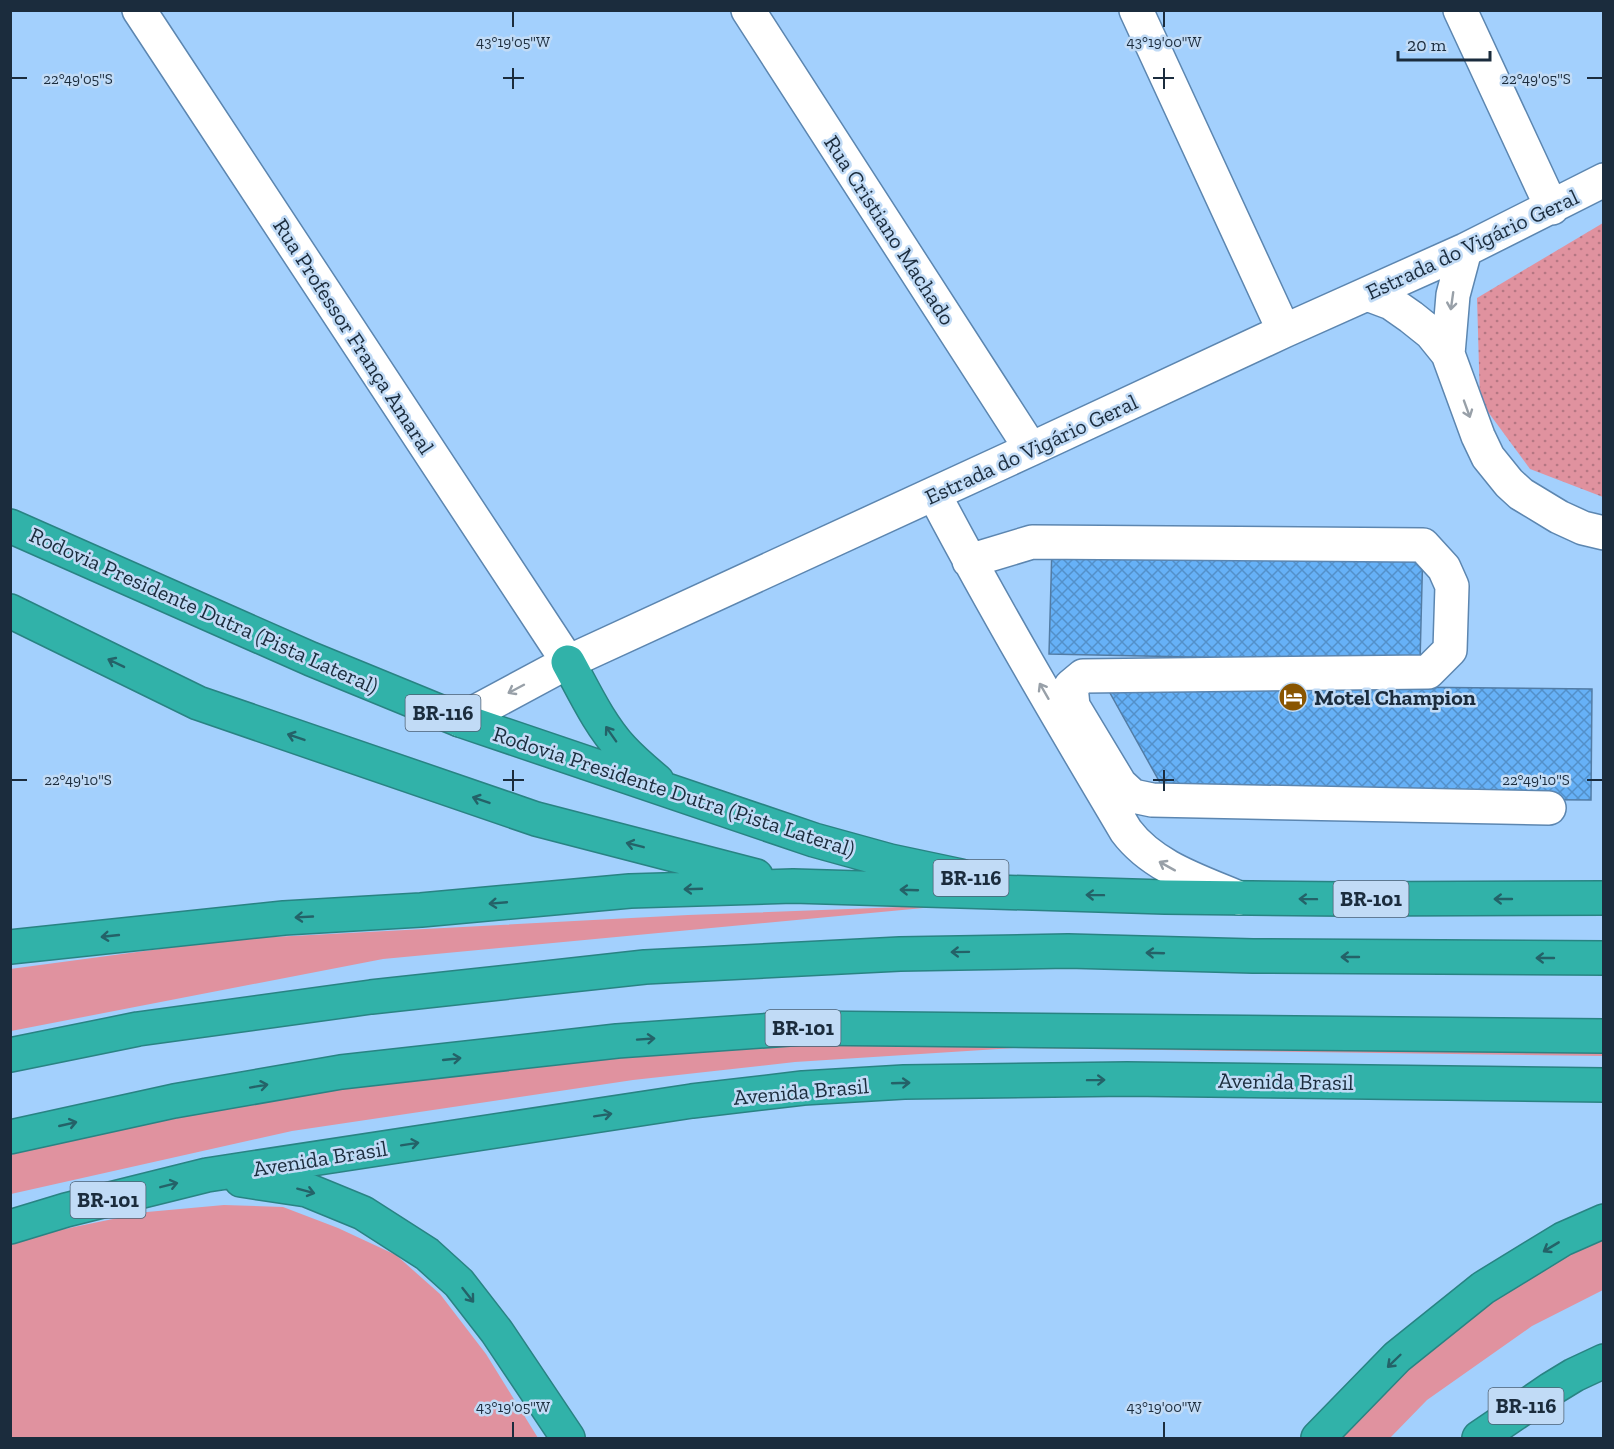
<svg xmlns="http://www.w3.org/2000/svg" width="1614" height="1449" font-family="'Zilla Slab',serif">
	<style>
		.grass { fill: #e0929f }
		.park { fill: url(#park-dots) }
		.building { fill: url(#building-cross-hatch); stroke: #527ca5; stroke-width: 1.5 }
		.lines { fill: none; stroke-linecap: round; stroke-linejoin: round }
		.minor-casing { stroke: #5c86b0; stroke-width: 36 }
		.highway-casing { stroke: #298383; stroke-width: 36 }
		.minor { stroke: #fff; stroke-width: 33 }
		.highway { stroke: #31b2a9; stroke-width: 33 }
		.oneway { stroke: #98a0a8 }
		.oneway2 { stroke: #246268 }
		.ticks { fill: none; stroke: #1b2c3d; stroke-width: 2 }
		.labels { text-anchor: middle; stroke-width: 5; stroke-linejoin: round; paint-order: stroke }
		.shield { fill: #c1dbf6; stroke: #4d6074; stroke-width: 1.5 }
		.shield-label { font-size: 21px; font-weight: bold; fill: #1b2c3d }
		.street-label { font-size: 22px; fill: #1b2c3d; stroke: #c1dbf6 }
		.poi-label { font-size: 22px; font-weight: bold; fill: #1b2c3d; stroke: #c1dbf6; text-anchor: start }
		.ticks-label { font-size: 15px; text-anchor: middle; fill: #1b2c3d; stroke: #c1dbf6; stroke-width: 5; stroke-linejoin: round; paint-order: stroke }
	</style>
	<defs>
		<pattern id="park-dots" width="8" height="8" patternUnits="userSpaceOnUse" patternTransform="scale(1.5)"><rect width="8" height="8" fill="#e0929f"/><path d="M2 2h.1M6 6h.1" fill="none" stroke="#b57783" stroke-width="1.8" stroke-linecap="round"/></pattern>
		<pattern id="building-cross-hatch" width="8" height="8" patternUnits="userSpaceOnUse" patternTransform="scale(1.5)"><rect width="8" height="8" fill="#66b1f7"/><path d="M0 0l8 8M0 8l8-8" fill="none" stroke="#5390c9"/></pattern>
	</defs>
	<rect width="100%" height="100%" fill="#a3d0fd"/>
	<path class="grass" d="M955,905l-572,54 -372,72 -1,-62 224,-30 454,-24z
		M829,1036l774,9v11l-589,-8 -219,14 -162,18 -341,51 -281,63 -1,-39 271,-66z
		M224,1205l59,2 55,21 58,27 44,39 46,60 52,84h-527v-198l136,-28z
		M1603,1233v57l-71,36 -105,74 -37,38h-60l114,-113z"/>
	<path class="park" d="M1603,223v274l-73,-28 -50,-68 -3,-103z"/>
	<path class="building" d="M1423,545l-3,117 -371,-8 3,-108z
		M1105,684l487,5 -1,111 -423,-3z"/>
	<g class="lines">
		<g class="minor-casing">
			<path id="minor" d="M139,10l429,652
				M748,10l283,439
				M1136,10l148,321
				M1460,10l92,198
				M1367,294l24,9 20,14 20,16 17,21 30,82 10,21 21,26 12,11 38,23 24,11 21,5
				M1448,354l5,-59 12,-45
				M934,494c60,114 126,226 192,337 27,36 73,50 113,67
				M969,561l63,-19 391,3 21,23 8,18 -2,64 -22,22 -345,4 -12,10 2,20 47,78 13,12 19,4 397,8
				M460,720l108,-58 463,-213 253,-118 181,-81 139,-70"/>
		</g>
		<g class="highway-casing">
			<path id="highway" d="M10,526l301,133 149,61 354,120 76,21 71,15
				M10,611l188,92 338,116 220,57
				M568,662c16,29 31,62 54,87 11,12 23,22 35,32
				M10,947l274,-29 137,-8 209,-19 163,-5 372,11 178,2 261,-1
				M10,1055l128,-26 233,-32 274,-30 255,-13 168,-3 185,5 351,2
				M10,1137l164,-36 167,-29 276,-31 186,-13 801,8
				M241,1180l66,10 56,23 64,41 32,29 38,49 71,106
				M10,1227l56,-17 141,-35 485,-74 111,-13 101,-6 223,-3 477,6
				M1318,1438l79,-81 86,-69 80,-49 41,-18
				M1479,1438l72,-49 23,-14 30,-14"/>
		</g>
		<use href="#minor" class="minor"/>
		<use href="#highway" class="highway"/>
	</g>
	<defs><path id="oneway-shaft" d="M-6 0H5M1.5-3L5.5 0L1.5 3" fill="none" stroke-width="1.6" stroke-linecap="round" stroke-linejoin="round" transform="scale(1.5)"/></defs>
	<g class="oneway">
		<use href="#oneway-shaft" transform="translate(1452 301) rotate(98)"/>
		<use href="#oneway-shaft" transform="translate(1467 409) rotate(70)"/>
		<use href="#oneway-shaft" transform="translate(516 689) rotate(152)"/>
		<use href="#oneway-shaft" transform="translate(1044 691) rotate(-120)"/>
		<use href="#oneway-shaft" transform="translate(1167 866) rotate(-151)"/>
	</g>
	<g class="oneway2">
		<use href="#oneway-shaft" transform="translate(116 663) rotate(-154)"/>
		<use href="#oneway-shaft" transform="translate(611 734) rotate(-125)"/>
		<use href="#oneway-shaft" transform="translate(296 737) rotate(-161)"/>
		<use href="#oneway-shaft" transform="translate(481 800) rotate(-161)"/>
		<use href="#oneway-shaft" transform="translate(635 845) rotate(-166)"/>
		<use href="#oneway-shaft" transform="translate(693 889) rotate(178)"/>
		<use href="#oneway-shaft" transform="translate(909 890) rotate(-178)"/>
		<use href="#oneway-shaft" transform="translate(1095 895) rotate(-179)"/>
		<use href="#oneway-shaft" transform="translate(1308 899) rotate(-179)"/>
		<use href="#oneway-shaft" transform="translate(1503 899) rotate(180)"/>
		<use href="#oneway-shaft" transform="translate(498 903) rotate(175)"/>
		<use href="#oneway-shaft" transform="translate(304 917) rotate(177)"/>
		<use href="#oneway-shaft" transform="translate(110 936) rotate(174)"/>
		<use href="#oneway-shaft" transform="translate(960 952) rotate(179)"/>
		<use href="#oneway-shaft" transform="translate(1155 953) rotate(-178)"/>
		<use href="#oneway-shaft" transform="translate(1350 957) rotate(-180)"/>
		<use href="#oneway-shaft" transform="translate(1545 958) rotate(-180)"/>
		<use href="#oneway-shaft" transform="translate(646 1039) rotate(-4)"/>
		<use href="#oneway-shaft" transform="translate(452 1059) rotate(-6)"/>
		<use href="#oneway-shaft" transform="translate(1096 1080) rotate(-1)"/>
		<use href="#oneway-shaft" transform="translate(901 1083) rotate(-2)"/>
		<use href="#oneway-shaft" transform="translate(259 1086) rotate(-10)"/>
		<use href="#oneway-shaft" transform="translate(603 1115) rotate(-9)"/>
		<use href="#oneway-shaft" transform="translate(68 1124) rotate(-13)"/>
		<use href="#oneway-shaft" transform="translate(410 1144) rotate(-9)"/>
		<use href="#oneway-shaft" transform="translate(169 1185) rotate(-14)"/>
		<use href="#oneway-shaft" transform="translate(306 1191) rotate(15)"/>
		<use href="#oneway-shaft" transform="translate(1551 1247) rotate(149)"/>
		<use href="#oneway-shaft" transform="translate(468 1295) rotate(52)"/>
		<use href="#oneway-shaft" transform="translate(1394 1361) rotate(136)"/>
	</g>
	<path class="ticks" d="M513,12v15M1164,12v15M513,68v21M1164,68v21M12,78h15M503,78h21M1153,78h21M1587,78h15M513,770v21M1164,770v21M12,780h15M503,780h21M1153,780h21M1587,780h15M513,1422v15M1164,1422v15"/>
	<defs>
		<g id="hotel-disc" transform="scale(1.5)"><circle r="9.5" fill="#895501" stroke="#c1dbf6"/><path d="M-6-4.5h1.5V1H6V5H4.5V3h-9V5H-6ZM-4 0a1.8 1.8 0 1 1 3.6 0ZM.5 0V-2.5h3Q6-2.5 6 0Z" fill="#fff"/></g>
	</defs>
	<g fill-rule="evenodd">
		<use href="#hotel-disc" x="1293" y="697"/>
	</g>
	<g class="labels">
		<g class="shield">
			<rect x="405.5" y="695" width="75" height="36" rx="4.5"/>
			<rect x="933.5" y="860" width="75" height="36" rx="4.5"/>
			<rect x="1333.5" y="881" width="75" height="36" rx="4.5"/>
			<rect x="765.5" y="1010" width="75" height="36" rx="4.5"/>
			<rect x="70.5" y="1182" width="75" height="36" rx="4.5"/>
			<rect x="1488.5" y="1388" width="75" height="36" rx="4.5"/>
		</g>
		<g class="shield-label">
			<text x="443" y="720">BR-116</text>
			<text x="971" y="885">BR-116</text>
			<text x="1371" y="906">BR-101</text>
			<text x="803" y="1035">BR-101</text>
			<text x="108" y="1207">BR-101</text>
			<text x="1526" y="1413">BR-116</text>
		</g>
		<g class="street-label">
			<text transform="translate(890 230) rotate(57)" y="8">Rua Cristiano Machado</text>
			<text transform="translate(1472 244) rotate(-25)" y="8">Estrada do Vigário Geral</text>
			<text transform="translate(354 336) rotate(57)" y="8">Rua Professor França Amaral</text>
			<text transform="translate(1031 449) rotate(-25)" y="8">Estrada do Vigário Geral</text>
			<text transform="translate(204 610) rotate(24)" y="8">Rodovia Presidente Dutra (Pista Lateral)</text>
			<text transform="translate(674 791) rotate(18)" y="8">Rodovia Presidente Dutra (Pista Lateral)</text>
			<text transform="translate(1286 1081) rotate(1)" y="8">Avenida Brasil</text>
			<text transform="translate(801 1091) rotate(-5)" y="8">Avenida Brasil</text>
			<text transform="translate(320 1158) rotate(-9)" y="8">Avenida Brasil</text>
		</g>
		<g class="poi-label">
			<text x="1314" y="705">Motel Champion</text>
		</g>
	</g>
	<g class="ticks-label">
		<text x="513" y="47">43°19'05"W</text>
		<text x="1164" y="47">43°19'00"W</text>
		<text x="78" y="84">22°49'05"S</text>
		<text x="1536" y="84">22°49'05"S</text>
		<text x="78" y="785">22°49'10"S</text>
		<text x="1536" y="785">22°49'10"S</text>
		<text x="513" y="1412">43°19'05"W</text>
		<text x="1164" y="1412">43°19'00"W</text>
	</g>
	<rect width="1614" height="1449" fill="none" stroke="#1b2c3d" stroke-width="24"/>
	<path d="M1398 51v9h92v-9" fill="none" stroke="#1b2c3d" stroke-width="3"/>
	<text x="1407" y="51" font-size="18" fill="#1b2c3d" stroke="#c1dbf6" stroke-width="4.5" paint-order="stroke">20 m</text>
</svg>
